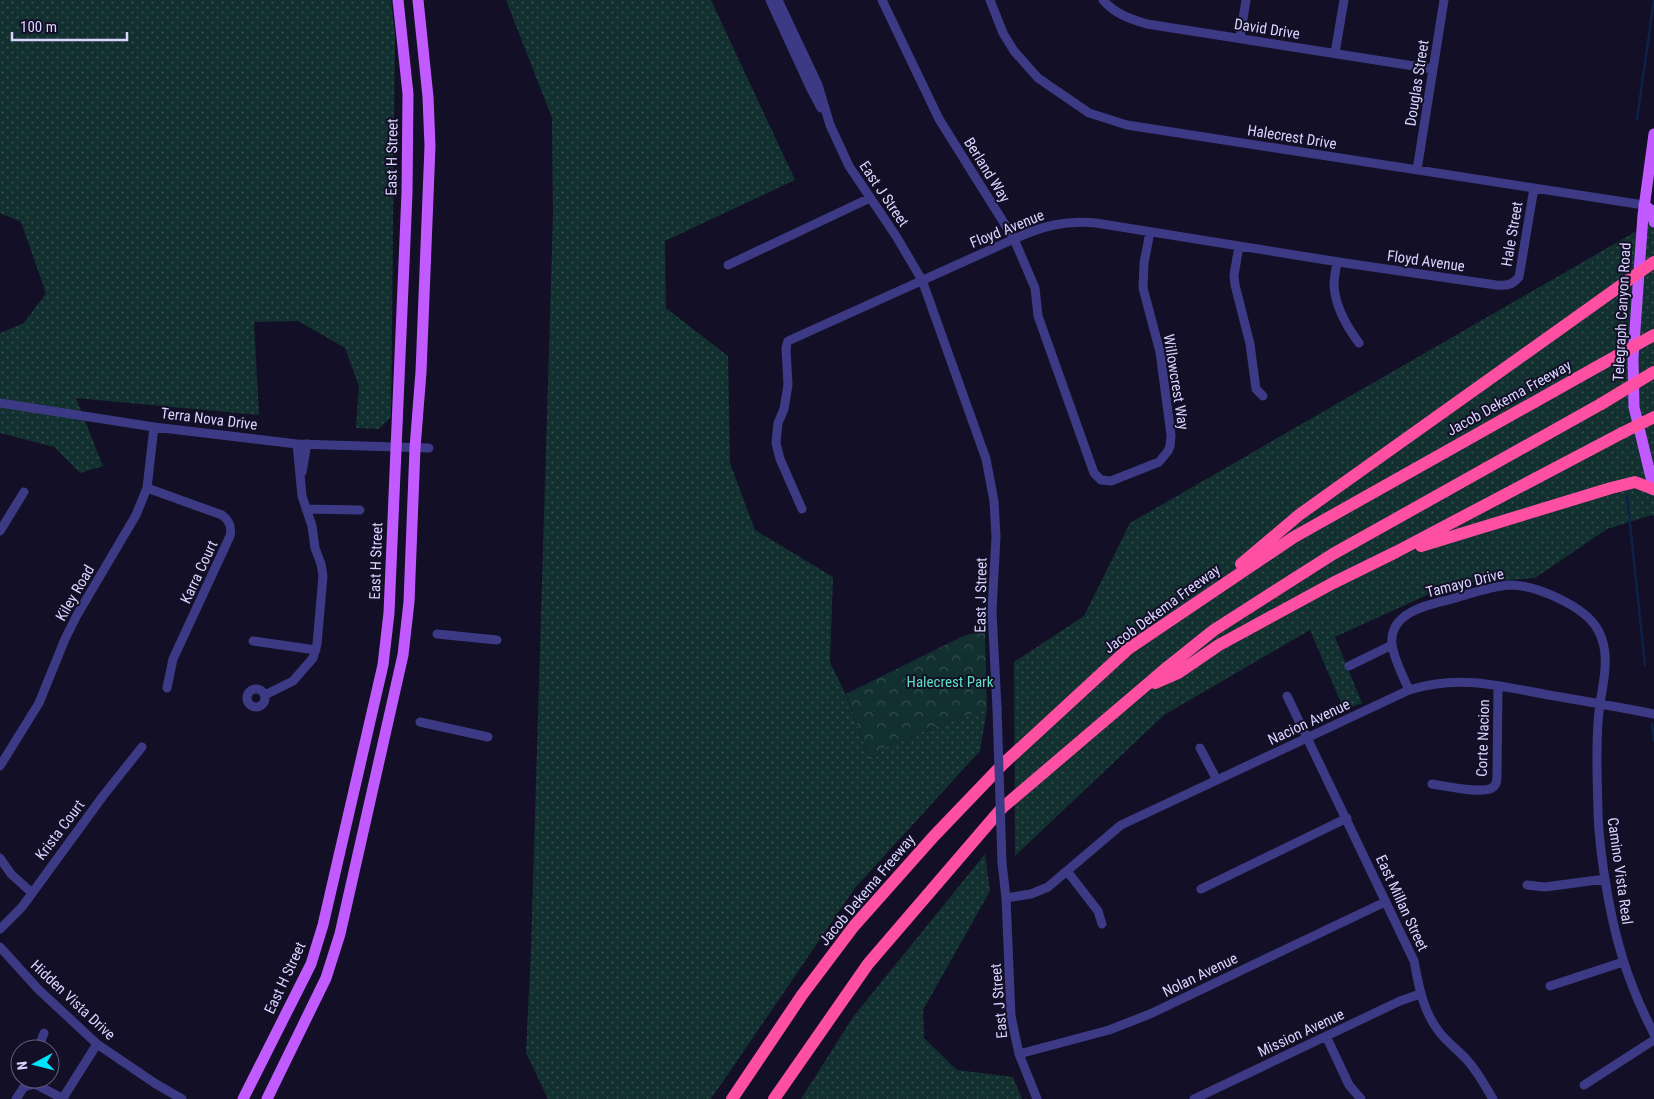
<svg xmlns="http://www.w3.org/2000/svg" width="1654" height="1099" font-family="'Roboto Condensed',sans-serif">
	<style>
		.grass { fill: url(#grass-dots) }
		.park { fill: url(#park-crowns) }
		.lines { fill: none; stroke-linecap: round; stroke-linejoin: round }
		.stream { stroke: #0c2248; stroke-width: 2.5 }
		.minor { stroke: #3d3a85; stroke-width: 9 }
		.major { stroke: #c25bff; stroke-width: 11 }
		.highway { stroke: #ff4fa3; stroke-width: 12 }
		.minor-bridge { stroke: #3d3a85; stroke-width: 9 }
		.highway-bridge { stroke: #ff4fa3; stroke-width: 12 }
		.labels { text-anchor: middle; stroke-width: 4; stroke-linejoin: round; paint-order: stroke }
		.street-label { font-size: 15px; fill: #d9d4ff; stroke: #130f26 }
		.park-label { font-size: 15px; fill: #5fe0c0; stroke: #130f26 }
	</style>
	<defs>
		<pattern id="grass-dots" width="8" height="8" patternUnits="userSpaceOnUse" patternTransform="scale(1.25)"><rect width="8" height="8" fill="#12302f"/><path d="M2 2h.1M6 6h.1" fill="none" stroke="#344d4e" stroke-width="1.8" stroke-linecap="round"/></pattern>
		<pattern id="park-crowns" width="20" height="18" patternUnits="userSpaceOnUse" patternTransform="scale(1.25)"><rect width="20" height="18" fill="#12302f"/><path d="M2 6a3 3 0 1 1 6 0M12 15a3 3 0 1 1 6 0" fill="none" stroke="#344d4e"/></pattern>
	</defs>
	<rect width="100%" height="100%" fill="#130f26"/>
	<path class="grass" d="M0,0h391l4,35 -4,382 -12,12 -23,-1 3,-42 -14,-38 -47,-27 -44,1 5,93 -183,-17 27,68 -23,7 -26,-26 -54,-14v-100l24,-10 22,-30 -25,-71 -21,-9z
		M506,0h205l84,180 -130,61 1,67 62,48 2,107 25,67 78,47 -3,85 16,33 24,65 16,-13 60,-25 41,-13 -7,42 -125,137 -144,211h-163l-22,-46 5,-104 22,-734 -1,-97z
		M1654,221v295l-2,-1 -45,14 -72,49 -84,6 -116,53 27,66 -18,7 -34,-80 -146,85 -149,141 -1,-194 70,-46 46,-93z
		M985,854l5,37 -67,119 1,28 33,32 56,7 9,22h-221l52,-82z"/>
	<path class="park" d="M985,630l2,79 -41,13 -60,25 -16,13 -24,-66 117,-58z"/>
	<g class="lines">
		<path class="stream" d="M1637,119l17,-119
			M1627,496l18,169
			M1652,724l2,16"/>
		<path class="minor" d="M770,0l41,89 10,19
			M778,0l40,85 12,40 19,41 47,70 26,44 64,179 8,42 2,36 -4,74 5,97
			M882,0l57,119 75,120 21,49 3,28 56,157 7,7 10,1 48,-19 9,-11 2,-5 1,-11 -11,-83 -17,-64 1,-25 6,-31
			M990,0l13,33 11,18 24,27 51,35 38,12 517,80
			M1103,0c12,14 27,19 44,24l286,45
			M1240,38l6,-38
			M1335,53l9,-53
			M1417,170l27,-170
			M1239,246l-5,29 1,10 15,59 6,45 7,7
			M1337,262c-1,7 -3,16 -3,23 1,21 13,42 25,58
			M728,265l142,-67
			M0,403l154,24 143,17 132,4
			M302,472l5,-28
			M147,488l75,27c8,6 10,12 8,21l-57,123 -6,29
			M306,509l54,1
			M802,509l-22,-50 -4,-16 2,-20 6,-14 4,-24 -2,-37 2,-7 226,-102c29,-13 50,-19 82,-16l249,40 151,22c11,1 16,0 23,-8l15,-89
			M0,531l24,-39
			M437,634l60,6
			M253,641l63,9
			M1349,666l43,-21
			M247 698a9 9 0 1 1 18 0a9 9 0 1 1-18 0Z
			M1409,690c-6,-14 -15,-30 -17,-46 -3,-30 33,-39 56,-44 19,-5 43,-14 62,-15 26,0 75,21 88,45 16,29 1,62 0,93 -2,28 -1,58 0,86 0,22 3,43 6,64 9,60 22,107 50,161
			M265,695l28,-14 20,-23 4,-14 6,-68 -2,-12 -6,-16 -3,-22 -10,-30 -5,-52
			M1287,696l127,265c5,26 9,51 26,72 8,10 19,18 27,27 11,12 18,26 26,39
			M420,722l68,15
			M1200,748l17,32
			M0,766l39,-63 26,-64 12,-24 59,-100 11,-27 7,-61
			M1432,784c13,2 49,10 60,4 5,-3 5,-8 5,-14l1,-88
			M0,858l11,16 20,18
			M1002,863l4,35 5,118 8,38 18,45
			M1067,871l31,40 4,13
			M1527,885l18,2 60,-8
			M1201,889l146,-71
			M1006,898l25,-4 17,-7 73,-62 288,-135c51,-16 90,-4 140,5 35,6 70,12 105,19
			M0,929l22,-22 81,-111 39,-49
			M0,947l38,42 59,55 59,40 26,15
			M1550,986l73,-24
			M1326,1036l23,49 12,14
			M38,1049l6,-16
			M1019,1054l90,-24 41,-16 235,-112
			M1584,1085l70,-45
			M63,1098l34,-54
			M16,1099l8,-12 11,-3 29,15
			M1194,1099l206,-98 20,-7"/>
		<path class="major" d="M1654,134l-11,81 -10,143 1,49 20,83
			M1644,205l8,6 2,11
			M243,1099l68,-135 12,-39 60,-260 6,-52 18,-420 1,-99 -10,-94
			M267,1099l59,-121 14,-44 63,-279 6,-53 6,-154 6,-76 9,-226 -2,-49 -10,-97"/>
		<path class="highway" d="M1421,546l190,-58 24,-6 18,7
			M1241,564l58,-49 39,-28 316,-225
			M1155,683l23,-10 41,-28 114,-62 63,-31 226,-119
			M732,1099l70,-104 52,-69 80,-90 69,-72 125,-115 166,-112 308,-173
			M774,1099l94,-135 134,-156 162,-138 50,-40 119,-76 268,-150"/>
		<path class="minor-bridge" d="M997,708l5,155"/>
		<path class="highway-bridge" d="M1602,364l52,-29
			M1601,404l53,-32
			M1622,433l32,-16"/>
	</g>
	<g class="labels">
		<g class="street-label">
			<text transform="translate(1267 29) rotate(9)" y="5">David Drive</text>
			<text transform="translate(1417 83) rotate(-81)" y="5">Douglas Street</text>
			<text transform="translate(1292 137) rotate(9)" y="5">Halecrest Drive</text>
			<text transform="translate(392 157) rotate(-89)" y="5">East H Street</text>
			<text transform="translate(987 170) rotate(58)" y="5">Berland Way</text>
			<text transform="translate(884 194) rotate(56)" y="5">East J Street</text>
			<text transform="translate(1007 229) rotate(-22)" y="5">Floyd Avenue</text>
			<text transform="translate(1512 234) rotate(-80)" y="5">Hale Street</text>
			<text transform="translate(1426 261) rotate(8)" y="5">Floyd Avenue</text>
			<text transform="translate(1622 312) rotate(-87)" y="5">Telegraph Canyon Road</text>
			<text transform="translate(1176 382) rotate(81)" y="5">Willowcrest Way</text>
			<text transform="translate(1509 398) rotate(-29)" y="5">Jacob Dekema Freeway</text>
			<text transform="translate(209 419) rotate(7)" y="5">Terra Nova Drive</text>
			<text transform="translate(376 561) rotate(-88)" y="5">East H Street</text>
			<text transform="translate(199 572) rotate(-65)" y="5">Karra Court</text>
			<text transform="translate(1465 583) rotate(-14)" y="5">Tamayo Drive</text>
			<text transform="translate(75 593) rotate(-60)" y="5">Kiley Road</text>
			<text transform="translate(981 595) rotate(-89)" y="5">East J Street</text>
			<text transform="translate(1162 609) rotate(-36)" y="5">Jacob Dekema Freeway</text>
			<text transform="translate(1309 722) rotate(-25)" y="5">Nacion Avenue</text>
			<text transform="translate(1483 738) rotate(-88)" y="5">Corte Nacion</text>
			<text transform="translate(60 830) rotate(-53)" y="5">Krista Court</text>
			<text transform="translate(1620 871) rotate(82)" y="5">Camino Vista Real</text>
			<text transform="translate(867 890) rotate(-50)" y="5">Jacob Dekema Freeway</text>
			<text transform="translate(1402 903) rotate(65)" y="5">East Millan Street</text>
			<text transform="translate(1200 975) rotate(-26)" y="5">Nolan Avenue</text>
			<text transform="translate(285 978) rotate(-65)" y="5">East H Street</text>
			<text transform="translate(73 1000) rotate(43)" y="5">Hidden Vista Drive</text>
			<text transform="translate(999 1001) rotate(-95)" y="5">East J Street</text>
			<text transform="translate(1301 1033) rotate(-25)" y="5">Mission Avenue</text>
		</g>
		<g class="park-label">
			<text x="950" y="687">Halecrest Park</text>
		</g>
	</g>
	<g transform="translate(35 1064) rotate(263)"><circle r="24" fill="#130f26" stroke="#625e7d"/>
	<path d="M0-4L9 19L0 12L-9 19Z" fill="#00e5ff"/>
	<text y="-8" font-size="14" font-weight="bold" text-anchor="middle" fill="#d9d4ff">N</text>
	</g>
	<path d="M12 32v8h115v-8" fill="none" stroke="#d9d4ff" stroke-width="2.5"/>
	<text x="20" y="32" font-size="15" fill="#d9d4ff" stroke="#130f26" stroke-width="4" paint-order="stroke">100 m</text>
</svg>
